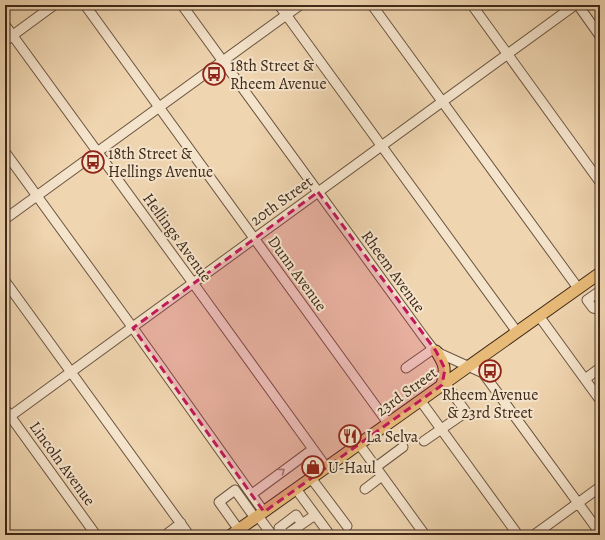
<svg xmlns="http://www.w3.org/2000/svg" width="605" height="540" font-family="Alegreya,serif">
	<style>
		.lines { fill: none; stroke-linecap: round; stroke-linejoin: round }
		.minor-casing { stroke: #6b5440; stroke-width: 11 }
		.major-casing { stroke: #3f291a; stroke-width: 13 }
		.minor { stroke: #f5e4cc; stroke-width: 9 }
		.major { stroke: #e8ba78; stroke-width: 11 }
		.oneway { stroke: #9a8673 }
		.marked { fill: #c2185b; fill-opacity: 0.2; stroke: #c2185b; stroke-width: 3; stroke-dasharray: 8 5; stroke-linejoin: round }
		.labels { text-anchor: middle; stroke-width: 4; stroke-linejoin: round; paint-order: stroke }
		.poi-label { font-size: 16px; fill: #3f291a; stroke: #f5e4cc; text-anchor: start }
		.street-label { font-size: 16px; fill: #3f291a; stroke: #f5e4cc }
	</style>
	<rect width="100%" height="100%" fill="#efd5b0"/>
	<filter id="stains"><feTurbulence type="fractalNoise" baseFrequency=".005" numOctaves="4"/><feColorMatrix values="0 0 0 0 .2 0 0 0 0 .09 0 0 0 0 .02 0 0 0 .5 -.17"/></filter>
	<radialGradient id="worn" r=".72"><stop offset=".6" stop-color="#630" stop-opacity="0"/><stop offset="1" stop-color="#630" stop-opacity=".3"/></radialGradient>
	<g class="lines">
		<g class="minor-casing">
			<path id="minor" d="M85,5l303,418
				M182,5l244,335 7,9 8,5 42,19 117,160
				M279,5l238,327
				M372,5l206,283
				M472,5l128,177
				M578,5l22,31
				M5,25l188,258 133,184
				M5,41l49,-36
				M5,152l128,176 131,184
				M5,219l295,-214
				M5,281l184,254
				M600,291l-13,9 6,8 5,1 2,-1
				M539,316l61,84
				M406,368l27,-19
				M585,379l15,-11
				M420,400l98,135
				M5,409l91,126
				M5,420l570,-415
				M424,441l42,-29 -21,-29
				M359,444l66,91
				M376,467l27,-20
				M311,478l36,48
				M296,489l34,46
				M365,489l17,-13
				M252,494l61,-45
				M258,516l14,19
				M239,530l-20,-28 16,-12 20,28
				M170,535l-2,-2 13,-10
				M285,535l-6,-7 17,-13 6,9
				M286,535l29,-20
				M534,535l66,-48"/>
		</g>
		<g class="major-casing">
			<path id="major" d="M436,351c9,14 10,17 6,34
				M231,535l369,-262"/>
		</g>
		<use href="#minor" class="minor"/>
		<use href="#major" class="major"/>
	</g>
	<defs><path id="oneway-chevron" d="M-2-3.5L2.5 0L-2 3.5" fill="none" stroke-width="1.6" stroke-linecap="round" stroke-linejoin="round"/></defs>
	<use class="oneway" href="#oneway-chevron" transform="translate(282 471) rotate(-36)"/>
	<path class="marked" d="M318,192l118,159 9,18 -3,16 -178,127 -131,-184z"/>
	<defs>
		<g id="bus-ring" transform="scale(1.15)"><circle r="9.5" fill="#f5e4cc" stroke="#8f2418" stroke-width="1.5"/><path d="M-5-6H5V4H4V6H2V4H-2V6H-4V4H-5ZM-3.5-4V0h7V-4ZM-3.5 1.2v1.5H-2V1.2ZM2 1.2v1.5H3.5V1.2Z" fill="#8f2418"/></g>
		<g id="restaurant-ring" transform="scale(1.15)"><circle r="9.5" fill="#f5e4cc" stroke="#8f2418" stroke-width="1.5"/><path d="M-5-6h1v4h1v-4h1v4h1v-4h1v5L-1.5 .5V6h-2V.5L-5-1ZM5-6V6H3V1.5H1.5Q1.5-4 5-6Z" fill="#8f2418"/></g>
		<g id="shop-ring" transform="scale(1.15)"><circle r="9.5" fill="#f5e4cc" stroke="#8f2418" stroke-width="1.5"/><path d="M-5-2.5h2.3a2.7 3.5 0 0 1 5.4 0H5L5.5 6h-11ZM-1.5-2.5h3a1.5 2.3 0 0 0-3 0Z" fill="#8f2418"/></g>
	</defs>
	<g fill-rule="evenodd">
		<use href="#bus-ring" x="214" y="74"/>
		<use href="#bus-ring" x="93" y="162"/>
		<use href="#bus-ring" x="490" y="371"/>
		<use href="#restaurant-ring" x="350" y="436"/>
		<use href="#shop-ring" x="313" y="467"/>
	</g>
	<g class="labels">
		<g class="poi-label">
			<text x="230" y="71">18th Street &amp;<tspan x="230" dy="18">Rheem Avenue</tspan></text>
			<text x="108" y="159">18th Street &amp;<tspan x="108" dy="18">Hellings Avenue</tspan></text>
			<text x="490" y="400" text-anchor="middle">Rheem Avenue<tspan x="490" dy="18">&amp; 23rd Street</tspan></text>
			<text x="366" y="442">La Selva</text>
			<text x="328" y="473">U-Haul</text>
		</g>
		<g class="street-label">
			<text transform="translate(281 200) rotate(-36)" y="6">20th Street</text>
			<text transform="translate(178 237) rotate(54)" y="6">Hellings Avenue</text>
			<text transform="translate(394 271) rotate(54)" y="6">Rheem Avenue</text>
			<text transform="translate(298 273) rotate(54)" y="6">Dunn Avenue</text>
			<text transform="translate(406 391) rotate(-36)" y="6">23rd Street</text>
			<text transform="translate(63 463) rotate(54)" y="6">Lincoln Avenue</text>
		</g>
	</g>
	<rect width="605" height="540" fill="none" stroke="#efd5b0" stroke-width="20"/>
	<rect x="6" y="6" width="593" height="528" fill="none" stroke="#3f291a" stroke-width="2"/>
	<rect x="10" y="10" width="585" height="520" fill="none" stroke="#3f291a"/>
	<rect width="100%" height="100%" filter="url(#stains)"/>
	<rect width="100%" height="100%" fill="url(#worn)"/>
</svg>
